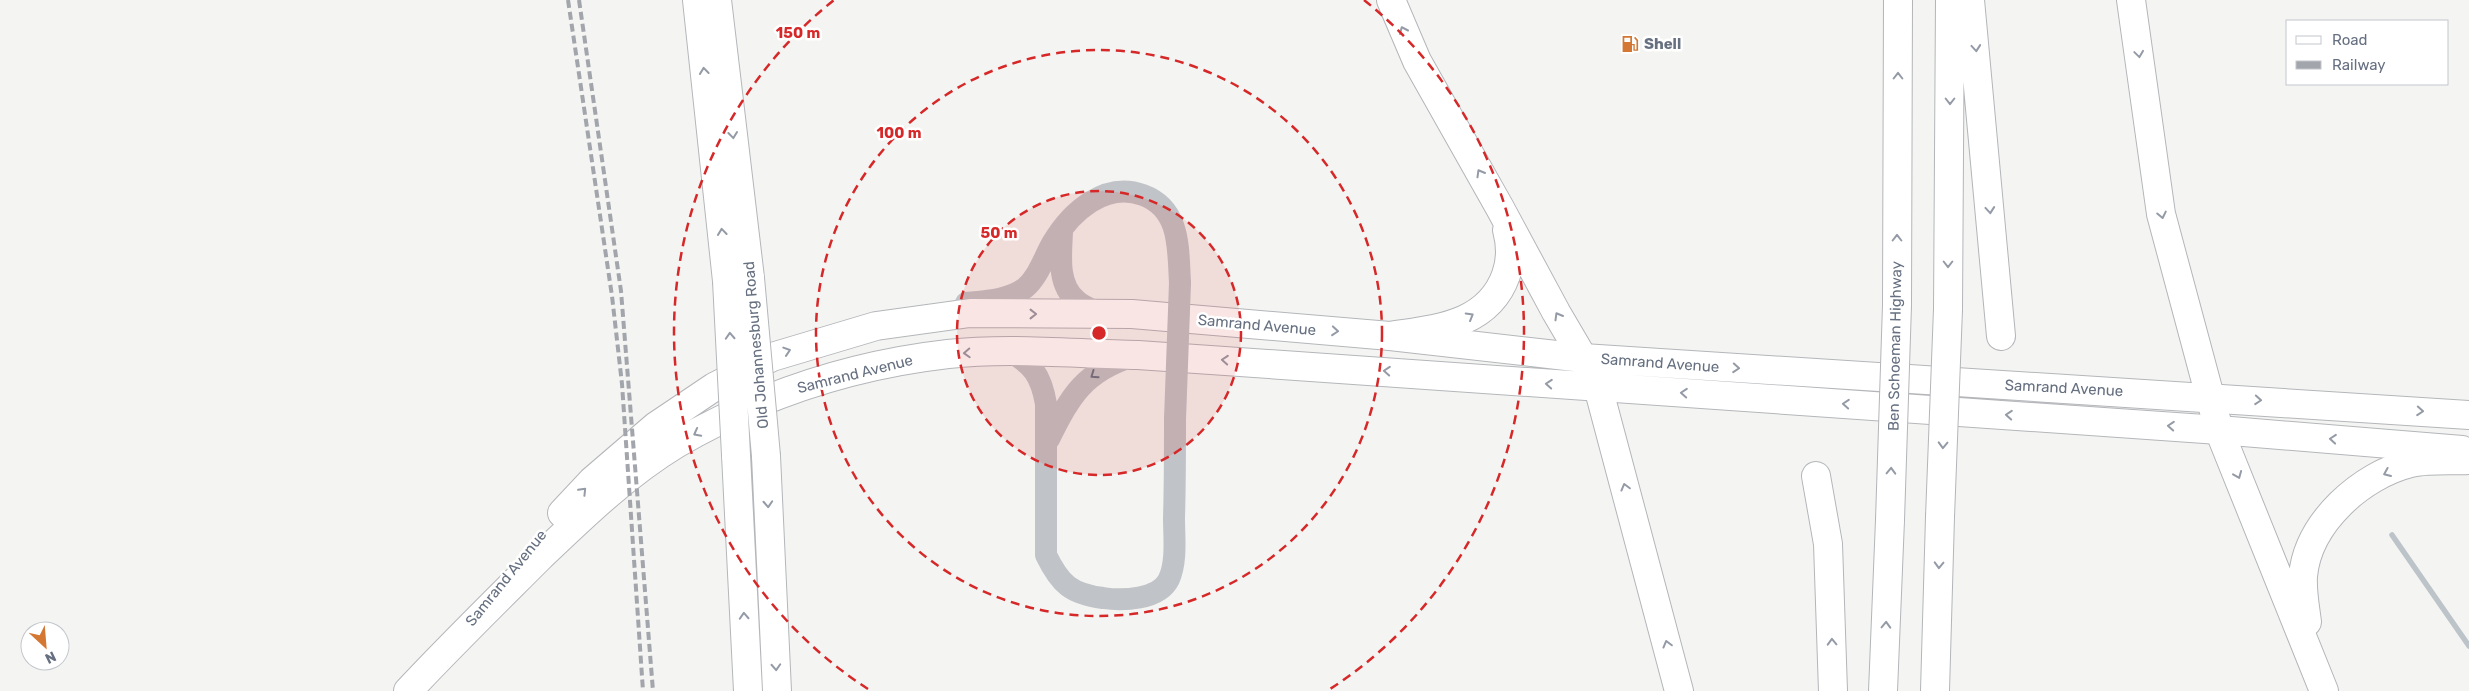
<svg xmlns="http://www.w3.org/2000/svg" width="2469" height="691" font-family="Rubik,sans-serif">
	<style>
		.lines { fill: none; stroke-linecap: round; stroke-linejoin: round }
		.stream { stroke: #bcc3c9; stroke-width: 5.5 }
		.major-casing { stroke: #b4b6ba; stroke-width: 30 }
		.highway-casing { stroke: #b3b5b9; stroke-width: 30 }
		.minor { stroke: #c0c3c7; stroke-width: 22 }
		.major { stroke: #fff; stroke-width: 28 }
		.highway { stroke: #fff; stroke-width: 28 }
		.rail { stroke: #a2a5ab; stroke-width: 4; stroke-dasharray: 8 4; stroke-linecap: butt }
		.major-bridge-casing { stroke: #b4b6ba; stroke-width: 30; stroke-linecap: butt }
		.highway-bridge-casing { stroke: #b3b5b9; stroke-width: 30; stroke-linecap: butt }
		.minor-bridge { stroke: #c0c3c7; stroke-width: 22 }
		.major-bridge { stroke: #fff; stroke-width: 28 }
		.highway-bridge { stroke: #fff; stroke-width: 28 }
		.oneway { stroke: #949ba6 }
		.oneway2 { stroke: #6a7484 }
		.ring { fill: none; stroke: #d62828; stroke-width: 2.5; stroke-dasharray: 9 6 }
		.labels { text-anchor: middle; stroke-width: 5; stroke-linejoin: round; paint-order: stroke }
		.poi-label { font-size: 15px; font-weight: bold; fill: #667080; stroke: #fff; text-anchor: start }
		.street-label { font-size: 15px; fill: #667080; stroke: #fff }
		.centre { fill: #d62828; stroke: #fff; stroke-width: 2.5 }
		.ring-label { font-size: 15px; text-anchor: middle; font-weight: bold; fill: #d62828; stroke: #fff; stroke-width: 5; stroke-linejoin: round; paint-order: stroke }
	</style>
	<rect width="100%" height="100%" fill="#f4f5f2"/>
	<g class="lines">
		<path class="stream" d="M2392,535l77,111"/>
		<g class="major-casing">
			<path id="major" d="M697,0l30,281
				M717,0l33,278
				M736,455l12,236
				M766,456l11,235
				M562,513l30,-32 64,-55 58,-39 58,-30 104,-31 94,-13 162,1 258,22 193,22 886,57
				M408,691c43,-46 87,-89 131,-133 43,-41 86,-83 137,-114 84,-49 175,-79 272,-90 63,-7 127,0 190,1l1081,75 243,20"/>
		</g>
		<g class="highway-casing">
			<path id="highway" d="M1391,0l26,61 83,147 56,104 27,46 15,29 81,304
				M1970,0l31,336
				M2131,0l30,214 58,216 105,261
				M1897,305l1,-305
				M1948,309l2,-309
				M1390,336c45,-7 98,-10 116,-61 5,-14 5,-30 1,-45
				M1816,476l12,68 5,147
				M2307,622c-2,-16 -5,-31 -4,-46 5,-54 59,-101 108,-113 18,-4 40,-2 58,-3
				M1883,691l7,-171
				M1935,691l5,-174"/>
		</g>
		<path class="minor" d="M1062,232c-1,23 -5,52 14,68 6,6 17,10 25,14
			M966,303c20,-2 43,-3 59,-15 14,-12 19,-31 28,-46 18,-30 52,-61 90,-47 38,14 35,54 37,88
			M1008,350c25,15 33,25 38,54v151c14,29 25,39 57,43 19,3 56,2 66,-19 8,-18 5,-42 5,-61 1,-33 1,-66 1,-99
			M1049,439c22,-44 35,-67 84,-83"/>
		<use href="#major" class="major"/>
		<use href="#highway" class="highway"/>
		<path class="rail" d="M568,0l44,296 10,88 21,307
			M579,0l42,291 32,400"/>
		<g class="major-bridge-casing">
			<path id="major-bridge" d="M750,278l16,178
				M727,281l9,174"/>
		</g>
		<g class="highway-bridge-casing">
			<path id="highway-bridge" d="M1940,517l8,-208
				M1890,520l7,-215"/>
		</g>
		<path class="minor-bridge" d="M1175,419l5,-136"/>
		<use href="#major-bridge" class="major-bridge"/>
		<use href="#highway-bridge" class="highway-bridge"/>
	</g>
	<defs><path id="oneway-chevron" d="M-2-3.5L2.5 0L-2 3.5" fill="none" stroke-width="1.6" stroke-linecap="round" stroke-linejoin="round" transform="scale(1.25)"/></defs>
	<g class="oneway">
		<use href="#oneway-chevron" transform="translate(1403 30) rotate(-114)"/>
		<use href="#oneway-chevron" transform="translate(1976 48) rotate(85)"/>
		<use href="#oneway-chevron" transform="translate(2139 54) rotate(82)"/>
		<use href="#oneway-chevron" transform="translate(704 71) rotate(-96)"/>
		<use href="#oneway-chevron" transform="translate(1898 76) rotate(-90)"/>
		<use href="#oneway-chevron" transform="translate(1950 101) rotate(90)"/>
		<use href="#oneway-chevron" transform="translate(733 135) rotate(83)"/>
		<use href="#oneway-chevron" transform="translate(1480 173) rotate(-120)"/>
		<use href="#oneway-chevron" transform="translate(1990 210) rotate(85)"/>
		<use href="#oneway-chevron" transform="translate(2162 215) rotate(78)"/>
		<use href="#oneway-chevron" transform="translate(722 232) rotate(-96)"/>
		<use href="#oneway-chevron" transform="translate(1897 238) rotate(-90)"/>
		<use href="#oneway-chevron" transform="translate(1948 264) rotate(90)"/>
		<use href="#oneway-chevron" transform="translate(1033 314)"/>
		<use href="#oneway-chevron" transform="translate(1470 316) rotate(-30)"/>
		<use href="#oneway-chevron" transform="translate(1558 316) rotate(-120)"/>
		<use href="#oneway-chevron" transform="translate(1335 331) rotate(5)"/>
		<use href="#oneway-chevron" transform="translate(730 336) rotate(-93)"/>
		<use href="#oneway-chevron" transform="translate(787 351) rotate(-18)"/>
		<use href="#oneway-chevron" transform="translate(967 353) rotate(177)"/>
		<use href="#oneway-chevron" transform="translate(1225 360) rotate(-176)"/>
		<use href="#oneway-chevron" transform="translate(1736 368) rotate(4)"/>
		<use href="#oneway-chevron" transform="translate(1387 371) rotate(-176)"/>
		<use href="#oneway-chevron" transform="translate(1549 384) rotate(-176)"/>
		<use href="#oneway-chevron" transform="translate(1684 393) rotate(-176)"/>
		<use href="#oneway-chevron" transform="translate(2258 400) rotate(4)"/>
		<use href="#oneway-chevron" transform="translate(1846 404) rotate(-176)"/>
		<use href="#oneway-chevron" transform="translate(2420 411) rotate(4)"/>
		<use href="#oneway-chevron" transform="translate(2009 415) rotate(-176)"/>
		<use href="#oneway-chevron" transform="translate(2171 426) rotate(-176)"/>
		<use href="#oneway-chevron" transform="translate(697 433) rotate(152)"/>
		<use href="#oneway-chevron" transform="translate(2333 439) rotate(-175)"/>
		<use href="#oneway-chevron" transform="translate(1943 445) rotate(92)"/>
		<use href="#oneway-chevron" transform="translate(1891 471) rotate(-88)"/>
		<use href="#oneway-chevron" transform="translate(2387 473) rotate(157)"/>
		<use href="#oneway-chevron" transform="translate(2238 475) rotate(68)"/>
		<use href="#oneway-chevron" transform="translate(1625 487) rotate(-105)"/>
		<use href="#oneway-chevron" transform="translate(583 491) rotate(-46)"/>
		<use href="#oneway-chevron" transform="translate(768 504) rotate(87)"/>
		<use href="#oneway-chevron" transform="translate(1939 565) rotate(92)"/>
		<use href="#oneway-chevron" transform="translate(744 616) rotate(-93)"/>
		<use href="#oneway-chevron" transform="translate(1886 625) rotate(-88)"/>
		<use href="#oneway-chevron" transform="translate(1832 642) rotate(-92)"/>
		<use href="#oneway-chevron" transform="translate(1667 644) rotate(-105)"/>
		<use href="#oneway-chevron" transform="translate(776 667) rotate(87)"/>
	</g>
	<use class="oneway2" href="#oneway-chevron" transform="translate(1094 375) rotate(145)"/>
	<circle cx="1099" cy="333" r="142" fill="#d62828" fill-opacity=".12"/>
	<g class="ring">
		<circle cx="1099" cy="333" r="142"/>
		<circle cx="1099" cy="333" r="283"/>
		<path d="M868 689A425 425 0 0 1 834 0M1364 0A425 425 0 0 1 1330 689"/>
	</g>
	<defs>
		<g id="fuel-bare" transform="scale(1.35)"><path d="M-5.5-6h7V0h2V4h1.3V-2.5L3-4.5l.8-.8L6-3V5H2.5V1h-1V6h-7ZM-4.2-4.7v3.2H.2V-4.7Z" fill="#d47733" stroke="#fff" stroke-width="2.5" paint-order="stroke"/></g>
	</defs>
	<g fill-rule="evenodd">
		<use href="#fuel-bare" x="1630" y="44"/>
	</g>
	<g class="labels">
		<g class="poi-label">
			<text x="1644" y="49">Shell</text>
		</g>
		<g class="street-label">
			<text transform="translate(1257 325) rotate(5)" y="5">Samrand Avenue</text>
			<text transform="translate(756 345) rotate(-95)" y="5">Old Johannesburg Road</text>
			<text transform="translate(1895 346) rotate(-89)" y="5">Ben Schoeman Highway</text>
			<text transform="translate(1660 363) rotate(4)" y="5">Samrand Avenue</text>
			<text transform="translate(855 374) rotate(-14)" y="5">Samrand Avenue</text>
			<text transform="translate(2064 388) rotate(3)" y="5">Samrand Avenue</text>
			<text transform="translate(506 578) rotate(-51)" y="5">Samrand Avenue</text>
		</g>
	</g>
	<circle cx="1099" cy="333" r="8" class="centre"/>
	<g class="ring-label">
		<text x="798" y="38">150 m</text>
		<text x="899" y="138">100 m</text>
		<text x="999" y="238">50 m</text>
	</g>
	<rect x="2286" y="20" width="162" height="65" fill="#ffffff" stroke="#c2c6cc"/>
	<rect x="2296" y="36" width="25" height="8" fill="#ffffff" stroke="#c2c6cc"/>
	<text x="2332" y="45" font-size="15" fill="#667080">Road</text>
	<rect x="2296" y="61" width="25" height="8" fill="#a2a5ab" stroke="#c2c6cc"/>
	<text x="2332" y="70" font-size="15" fill="#667080">Railway</text>
	<g transform="translate(45 646) rotate(154)"><circle r="24" fill="#ffffff" stroke="#c2c6cc"/>
	<path d="M0-4L9 19L0 12L-9 19Z" fill="#d47733"/>
	<text y="-8" font-size="14" font-weight="bold" text-anchor="middle" fill="#667080">N</text>
	</g>
</svg>
